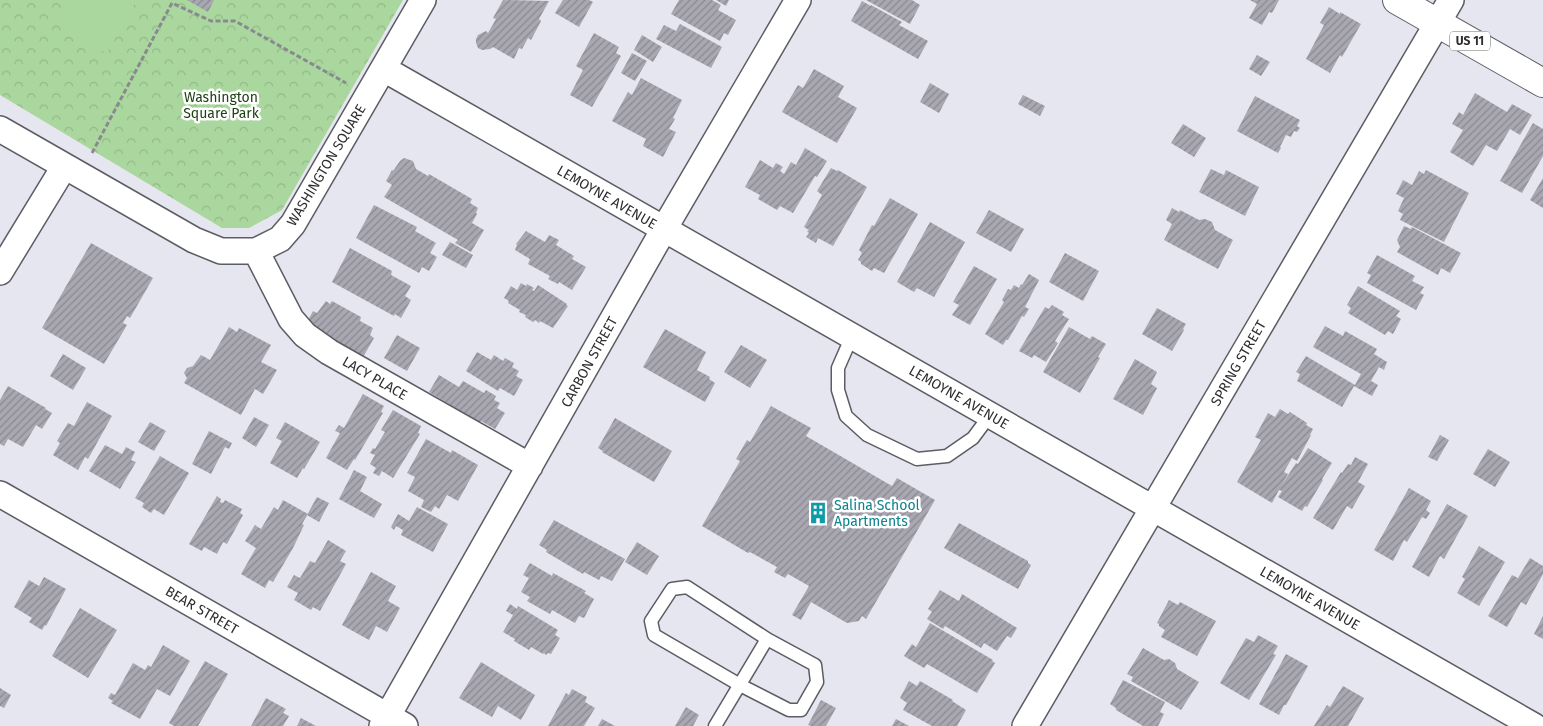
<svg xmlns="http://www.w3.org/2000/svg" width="1543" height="726" font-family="'Fira Sans',sans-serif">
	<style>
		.forest { fill: url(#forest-crowns) }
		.pitch { fill: #aad79e }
		.building { fill: url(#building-hatch) }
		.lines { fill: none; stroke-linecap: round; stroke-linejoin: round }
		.service-casing { stroke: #5c5c64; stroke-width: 15 }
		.minor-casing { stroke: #5c5c64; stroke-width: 28 }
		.primary-casing { stroke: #5c5c64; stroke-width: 30 }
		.path { stroke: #898990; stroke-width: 3; stroke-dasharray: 5 2.5; stroke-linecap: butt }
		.service { stroke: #fff; stroke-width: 12 }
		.minor { stroke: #fff; stroke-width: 25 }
		.primary { stroke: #fff; stroke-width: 28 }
		.labels { text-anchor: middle; stroke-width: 5; stroke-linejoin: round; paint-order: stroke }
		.shield { fill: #fff; stroke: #6d6d6f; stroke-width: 1 }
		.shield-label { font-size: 12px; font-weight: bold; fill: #2e2e31 }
		.park-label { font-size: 14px; fill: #1e4214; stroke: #fff }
		.street-label { font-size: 14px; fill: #2e2e31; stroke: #fff }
		.culture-label { font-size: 14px; fill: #0d838f; stroke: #fff; text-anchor: start }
	</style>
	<defs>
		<pattern id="forest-crowns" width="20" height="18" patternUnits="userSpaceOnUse" patternTransform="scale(1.25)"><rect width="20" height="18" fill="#aad79e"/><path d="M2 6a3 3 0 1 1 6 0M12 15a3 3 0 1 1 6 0" fill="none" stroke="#93b989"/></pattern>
		<pattern id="building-hatch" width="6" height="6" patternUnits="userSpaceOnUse" patternTransform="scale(1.25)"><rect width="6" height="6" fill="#a9a8b2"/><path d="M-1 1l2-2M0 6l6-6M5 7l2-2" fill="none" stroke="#8a8991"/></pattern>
	</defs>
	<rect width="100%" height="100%" fill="#e6e6f0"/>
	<path class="forest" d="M0,0h403l-121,210 -33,18h-27l-222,-133z"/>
	<path class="pitch" d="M72,0h65l-30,53 -49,-28z"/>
	<path class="building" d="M187,0h27l-6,12z
		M503,0l46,1 -10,18 2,2 -10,19 -3,-2 -6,11 -3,-1 -5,11 -21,-12 -3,2 -8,1 -4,-2 -2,-5v-4l2,-4 8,-4 2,2 8,-14 -3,-1z
		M563,0h26l4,2 -14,25 -24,-14z
		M679,0h33l9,5 -3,5 18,10 -8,15 -4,-2 -4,8 -49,-27z
		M716,0h13l-3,6z
		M866,0h46l8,5 -10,19z
		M1250,0h29l-7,13 -3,-1 -7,13 -13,-7 8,-14z
		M862,1l9,5v-1l31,17 -3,3 29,16 -10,18 -67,-38z
		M1329,7l11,7v-2l21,12 -19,33 -2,-2 -10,18 -24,-14 18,-34 -4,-2z
		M680,24l42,23 -11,21 -55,-29 8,-14 12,6z
		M594,33l25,14 -3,6 5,3 -29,51 -22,-12 13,-25 -7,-4z
		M642,35l20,12 -9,15 -19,-12z
		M632,53l15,8 -12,20 -14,-8z
		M1257,55l13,7 -9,14 -12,-7z
		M814,69l30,17 -6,11 19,11 -20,35 -55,-31 16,-27 5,3z
		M641,78l41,22 -9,18 2,1 -6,10 7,3 -13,25 -20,-11 3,-7 -34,-18 16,-29 4,3z
		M930,83l19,11 -10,19 -19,-11z
		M1475,93l32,19 5,-8 20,11 -12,20 -10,-6 -13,22 -11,-6 -13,21 -23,-14 13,-22 -11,-6 7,-12 4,3z
		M1023,95l22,11 -5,10 -22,-12z
		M1255,96l45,24 -3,6 3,2 -3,4 -3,-1 -3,6 -5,-2 -6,12 1,1 -3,5 -41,-22z
		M1533,123l10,6v27l-21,37 -22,-12z
		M1183,124l23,14 -12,19 -23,-14z
		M805,148l22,13 -10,16 -2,-1 -22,37 -13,-7 -3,4 -19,-11 2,-4 -15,-8 15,-27 13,8 3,-5 7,4 -3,4 4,3 7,-12 5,3z
		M404,158l9,3 3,8 12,7 1,-2 43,25 -2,4 8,5 -2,5 1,1 -5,9 12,7 -13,22 -16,-9 3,-3 -74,-43 8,-12 -6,-4 6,-11 1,1 7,-10z
		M831,168l6,3 1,-1 29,17 -34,59 -15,-8 -2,5 -10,-6 3,-4 -2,-2 2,-1 -5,-3 18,-32 -5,-4z
		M1211,169l13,6 2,-5 33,17 -14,29 -46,-24z
		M1426,170l43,23 -25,49 -44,-22 3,-6 -5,-3 6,-13 -8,-4 7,-14 9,5 7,-14 5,3z
		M1543,178v30l-13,-8z
		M890,198l28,16 -34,59 -10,-5 -2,3 -11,-7v-2l-3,-2 4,-7 -3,-3 13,-25 2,1z
		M374,205l43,22 -2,4 21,12 -6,10 7,4 -8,14 -7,-4 -3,6 -63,-35z
		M1172,208l7,4 1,-2 19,10 6,-1 7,3 3,8 18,10 -15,29 -54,-29 8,-16 -6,-4z
		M989,210l35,19 -13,23 -35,-19z
		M930,222l35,20 -31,55 -17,-9 -3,4 -17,-10z
		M1404,226l7,3 1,-2 49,26 -11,20 -9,-5 -3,7 -41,-23 3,-5 -3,-7z
		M526,231l19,11 4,-7 10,5 -3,5 18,11 -2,3 14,8 -14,23 -13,-8 -1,2 -10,-5 2,-3 -22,-12 2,-5 -15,-9 2,-5 -1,-1z
		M450,242l23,13 -7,13 -24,-13z
		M91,243l62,35 -23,40 -3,-2 -4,7 4,2 -23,39 -62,-36z
		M350,248l42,23 -1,4 20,11 -6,10 6,4 -10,18 -6,-4 -1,2 -62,-34z
		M1065,253l34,18 -16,30 -34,-19z
		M1377,255l38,21 -3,5 12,6 -4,6 4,2 -8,15 -49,-27 4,-8 -4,-2z
		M974,266l23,13 -27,46 -18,-10 7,-10 -6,-3z
		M1029,274l10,6 -14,27 4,2 -5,8 -2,-1 -14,24h-2l-3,5 -18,-11 19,-32 -2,-2 6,-11 3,1 3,-5 5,3 2,-4 1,1z
		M521,283l5,3 1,-2 7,4 -2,2 2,1 4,-6 29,19 -1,1 2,1 -15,22 -13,-7 -1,2 -4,-3 -2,2 -8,-5 1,-2 -7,-3 1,-2 -12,-7 1,-2 -5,-3 7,-12 6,4z
		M1358,286l42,25 -4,5 5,3 -8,15 -5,-3 -3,4 -37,-22 3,-5 -4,-3z
		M326,301l4,3 2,-3 29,16 -1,4 13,7 -3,7 4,3 -12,21 -57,-33 8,-15 4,2z
		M1052,305l12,7 -2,3 7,4 -14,22 3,2 -12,19 -12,-7 -2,3 -13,-7 26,-44 4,2z
		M1157,308l29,16 -3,5 1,1 -12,21 -30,-17z
		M1325,326l18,10 2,-5 32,18 -3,5 13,8 -3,8 -5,-3 -8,14 7,4 -6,11 -18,-10 -12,21 -45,-26 3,-7 -4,-2 10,-16 49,29 6,-11 -48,-27z
		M229,327l8,5 2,-4 32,17 -10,17 16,8 -14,24 -8,-5 -14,26 -57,-32 3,-5 -3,-5 3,-5 6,-2 8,-11 9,5z
		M1069,327l21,12 2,-3 14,8 -8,13 2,1 -20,35 -37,-21z
		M665,329l41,23 -9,18 13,7 -1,2 6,4 -10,19 -62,-35z
		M397,335l23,13 -13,23 -23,-13z
		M741,345l26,15 -17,28 -26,-16z
		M477,352l14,8 3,-5 9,6 2,-3 9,5 -2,4 7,4 -3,5 7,4 -9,16 -14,-8 -2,3 -32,-20z
		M63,354l23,14 -13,22 -23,-14z
		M1135,359l22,13 -6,12 6,4 -14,27 -30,-16z
		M439,375l20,12 4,-6 21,12 2,-3 10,6 -2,4 6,3 -3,5 8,5 -10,16 -14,-8 -2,3 -21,-12 1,-2 -30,-18z
		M8,386l38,22 -1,1 7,4 -10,16 -6,-4 -13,22 -15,-8 -4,7 -4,-2v-44z
		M363,394l21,12 -3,6 2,1 -28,47 -1,-1 -7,11 -21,-12 14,-25 -5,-2 4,-6 5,3z
		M87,402l25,14 -24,43 -3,-2 -7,13 -25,-15 7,-12 -3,-2 11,-18 6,3z
		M771,406l40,22 -5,8 86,50 5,-8 38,22 -69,119 -4,-3 -3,5 -12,2 -36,-21 -10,18 -9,-5 17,-29 -21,-12 -3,4 -11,-6 3,-5 -27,-15 -2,1 -46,-27 38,-65 -4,-2 11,-19 3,2z
		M1280,409l8,5 2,-2 17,11 -1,2 7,4 -3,6h1l-14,26 -5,-3 -8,14 4,2 -7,12 15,-23 2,1 10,-16 24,15 -10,16 1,1 -16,27 -2,-1 -3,5 -24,-14 4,-6 -3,-1 -7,13 -35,-21 24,-42 -6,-3 13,-24 7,4z
		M393,410l28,16 -3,7 2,1 -27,44 -11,-7 -3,5 -6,-3 3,-5 -6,-4 5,-9 -5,-2 3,-5 2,1 10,-17 -4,-2z
		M254,417l15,8 -13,22 -14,-9z
		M615,418l57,33 -18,31 -52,-30 1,-1 -5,-3z
		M150,422l16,9 -12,20 -16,-9z
		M285,422l35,20 -16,27 -1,-1 -6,10 -27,-15 12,-22 -6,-3z
		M209,431l23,12 -3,6 -4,-2 -14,27 -19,-10z
		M1440,435l9,5 -12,21 -9,-4z
		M426,439l25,14 1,-3 26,15 -20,36 -11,-6 -8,14 -4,-3 -4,6 -10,-5 3,-7 -16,-9 7,-14 -8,-4z
		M105,445l17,9 4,-7 9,5 -4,8 5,2 -16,27 -31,-18z
		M1488,449l22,13 -15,25 -22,-13z
		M160,456l29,17 -25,42 -10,-6 -3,4 -9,-6 2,-4 -9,-5z
		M1355,457l13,7 -10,18 7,4 -13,23 -5,-3 -14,24 -20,-12 28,-46 1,1 6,-9 3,1z
		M354,470l13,7 -7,14 22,13 -8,14 -35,-19z
		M1409,488l22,13 -5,9 4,3 -4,6 -4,-2 -15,25 -3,-2 -11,21 -19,-11z
		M217,496l4,3 -1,3 3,1 2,-3 17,9 -2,4 3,2 -16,29 -4,-2 -6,12 -13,-7 -2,4 -13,-7z
		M317,497l12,6 -10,19 -12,-7z
		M283,500l25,14 -6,10 2,1 -11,23 -20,34 -4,-2 -4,8 -24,-14 15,-26 -11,-7 10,-16 6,4 13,-22 4,3z
		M1447,504l21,12 -24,43 -4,-3 -11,21 -17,-10z
		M417,507l31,17 -15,28 -32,-17 2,-5 -7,-4 -2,4 -3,-3 7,-13 11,7z
		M554,520l71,39 -13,22 -11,-5 -2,4 -15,-8 -1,2 -37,-22 1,-2 -8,-5z
		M959,523l69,38v2l3,2 -13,24 -74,-41z
		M328,540l18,11 -6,10 6,3 -26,47 -7,-4 -2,3 -17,-10 4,-7 -11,-6 7,-12 6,3 10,-17 5,2z
		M637,542l22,14 -12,19 -22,-13z
		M1479,546l26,16 -26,44 -22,-13 8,-14 -3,-2z
		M1530,558l13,8v8l-17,31 -5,-3 -14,25 -19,-11 24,-41 6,3z
		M530,563l22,13 1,-3 33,18 -2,2 10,6 -10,19 -5,-2 -4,7 -23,-13 -2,4 -23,-13 3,-4 -9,-5 8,-14 -6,-3z
		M371,572l25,14 -8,15 12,7 -13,24 -11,-6 -7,14 -27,-15z
		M44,577l22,12 -20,37 -1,-1 -3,5 -13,-8 3,-4 -18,-11 15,-27 10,6z
		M940,590l19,11 3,-7 55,34 -6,10 -4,-2 -10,15 -13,-8 -3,5 -36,-22 -2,3 -16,-10 5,-7 -4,-3z
		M1169,600l9,5 2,-3 36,19 -19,35 -36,-19 4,-7 -6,-4v-2l-2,-1z
		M510,604l7,5 1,-3 40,24 -3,5 5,3 -9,16 -3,-1 -2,2 -2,-2 -1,1 -12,-7 -2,3 -15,-9 1,-2 -12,-7 10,-17 -7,-4z
		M80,608l37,22 -29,48 -36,-22z
		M1543,616v23l-9,-5z
		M930,623l63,37 -1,1 3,2 -18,30 -50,-29 -3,4 -20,-12 8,-12 4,3z
		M1258,635l20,11 -5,8 3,1 -27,45 -29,-17 26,-45 8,4z
		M163,645l27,16 -20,35 -13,-7 -17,30 -29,-16 2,-2 -5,-3 3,-5 4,2 18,-32 12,7 3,-5 3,2z
		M1143,648l21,12 5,-1 6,4 2,6 22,13 -18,28 -50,-29 2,-4 -6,-3z
		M1286,654l22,12 -22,39h-2l-5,10 -20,-11z
		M205,661l23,13 -30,52h-24l-5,-3z
		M481,662l54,33 -14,25 -23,-14 -6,11 -33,-19z
		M1123,680l42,22 -5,10 4,2 -6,12h-15l-27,-16v-2l-6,-4z
		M909,681l8,5 3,-5 33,19 -1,1 14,9 -9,16h-25l-29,-16 4,-7 -7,-5z
		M1343,686l21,12 -16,28h-34l13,-21 3,2z
		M0,688l11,7 -7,13 -4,-2z
		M572,689l15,8 -2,5 10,6 -11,18h-36l18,-33 3,2z
		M266,698l20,11 -3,4 6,3 -6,10h-32z
		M821,700l15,8 -10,18h-15l-3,-1z
		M686,707l13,8 -6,11h-18z
		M301,718l15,8h-19z
		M602,719l13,7h-17z
		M896,719l13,7h-17z"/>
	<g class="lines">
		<g class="service-casing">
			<path id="service" d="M852,336l-14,32v22l8,26 21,19 50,24 30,-3 26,-18 17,-23
				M687,587l80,52 48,26 2,17 -16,28h-12l-49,-25 -86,-50 -3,-14 21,-32z
				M715,726l52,-87"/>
		</g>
		<g class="minor-casing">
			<path id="minor" d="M384,69l1150,657
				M0,129l194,111 27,11h35l24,-12 13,-15 130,-224
				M256,251l35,68 14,16 24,17 201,114
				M0,272l64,-105
				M0,494l405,232
				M382,726l282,-497 134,-229
				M1025,726l426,-726"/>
		</g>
		<g class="primary-casing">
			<path id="primary" d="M1397,0l146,83"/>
		</g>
		<path class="path" d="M92,153l80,-150 39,18h24l111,62"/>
		<use href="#service" class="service"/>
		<use href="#minor" class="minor"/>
		<use href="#primary" class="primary"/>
	</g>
	<defs>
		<g id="building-bare" transform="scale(1.725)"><path d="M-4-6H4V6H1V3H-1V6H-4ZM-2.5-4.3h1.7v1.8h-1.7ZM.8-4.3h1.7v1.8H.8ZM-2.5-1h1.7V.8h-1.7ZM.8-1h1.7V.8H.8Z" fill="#0f9aa8" stroke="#fff" stroke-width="2.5" paint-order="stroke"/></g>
	</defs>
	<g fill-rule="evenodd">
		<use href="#building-bare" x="818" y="513"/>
	</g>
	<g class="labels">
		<rect class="shield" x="1450" y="31.5" width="40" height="19" rx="4"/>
		<g class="shield-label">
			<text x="1470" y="45">US 11</text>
		</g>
		<g class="park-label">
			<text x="221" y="102">Washington<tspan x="221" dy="16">Square Park</tspan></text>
		</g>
		<g class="street-label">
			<text transform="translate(326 165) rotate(-59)" y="5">WASHINGTON SQUARE</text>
			<text transform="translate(607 197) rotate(30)" y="5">LEMOYNE AVENUE</text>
			<text transform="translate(589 362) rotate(-61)" y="5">CARBON STREET</text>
			<text transform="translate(1238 363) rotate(-60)" y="5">SPRING STREET</text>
			<text transform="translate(375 378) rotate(30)" y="5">LACY PLACE</text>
			<text transform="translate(959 397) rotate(30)" y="5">LEMOYNE AVENUE</text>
			<text transform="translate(1310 598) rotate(30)" y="5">LEMOYNE AVENUE</text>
			<text transform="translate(202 610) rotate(30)" y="5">BEAR STREET</text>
		</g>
		<g class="culture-label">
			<text x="834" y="510">Salina School<tspan x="834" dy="16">Apartments</tspan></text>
		</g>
	</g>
</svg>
